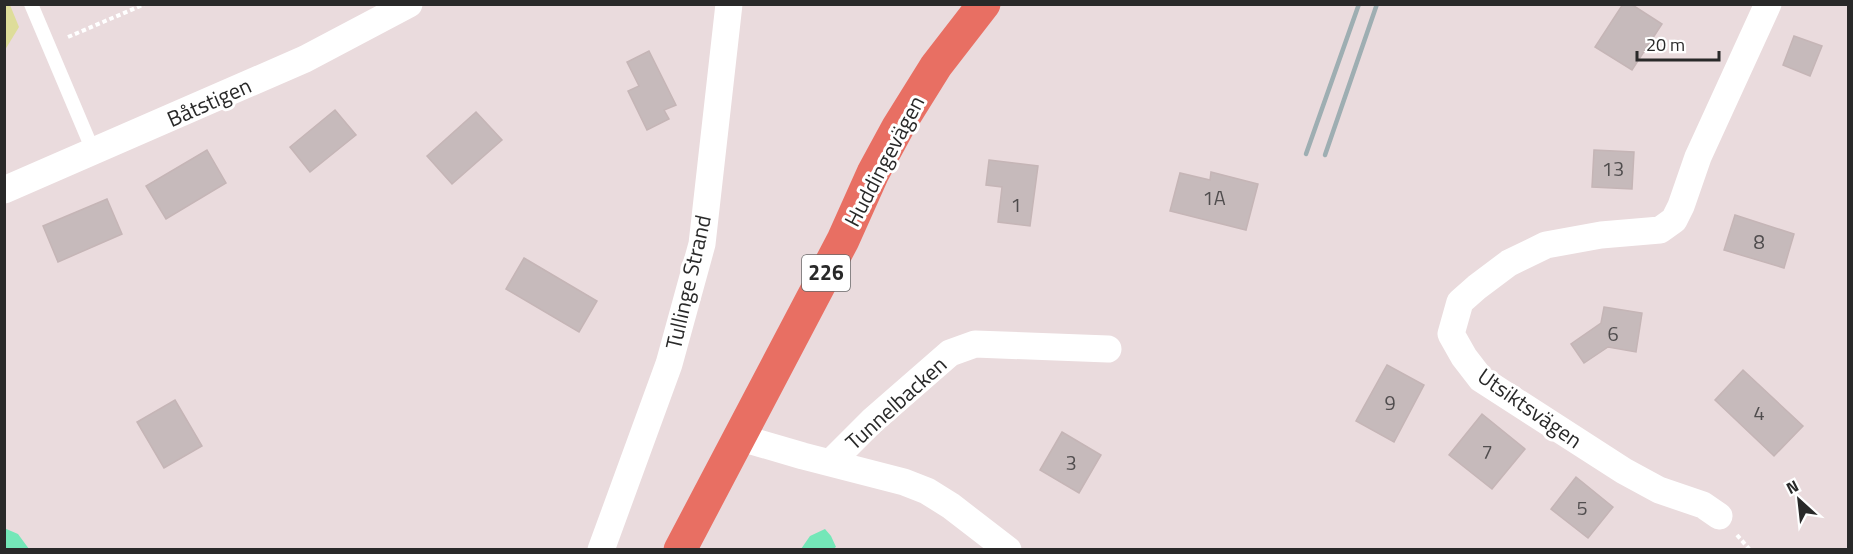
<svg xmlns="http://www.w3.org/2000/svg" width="1853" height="554" font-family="'Titillium Web',sans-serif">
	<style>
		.green { fill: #dedd9a }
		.water { fill: #74e7b8 }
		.building { fill: #c6babb; stroke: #c5b5b6; stroke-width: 1.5 }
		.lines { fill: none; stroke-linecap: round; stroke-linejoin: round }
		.path { stroke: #fff; stroke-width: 4; stroke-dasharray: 4.5 3; stroke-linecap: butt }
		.lane { stroke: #fff; stroke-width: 14 }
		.street { stroke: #fff; stroke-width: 27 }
		.primary { stroke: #e86f63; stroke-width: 33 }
		.rail { stroke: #9eaeb2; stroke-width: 4.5 }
		.labels { text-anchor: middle; stroke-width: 6; stroke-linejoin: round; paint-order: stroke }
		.number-label { font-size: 20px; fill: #504d4e }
		.shield { fill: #fff; stroke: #696969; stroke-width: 1.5 }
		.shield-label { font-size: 21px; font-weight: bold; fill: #292929 }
		.street-label { font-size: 22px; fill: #292929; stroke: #fff }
	</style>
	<rect width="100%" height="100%" fill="#eadbdd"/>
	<path class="green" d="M5,4l5,1 9,22 -14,23z"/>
	<path class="water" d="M4,528l14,6 11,15h-24z
		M825,529l6,7 5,11 -3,2h-32l9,-13z"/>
	<path class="building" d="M1623,4h8l31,20 -30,46 -37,-23z
		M1794,36l28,10 -12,30 -27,-11z
		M649,51l27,54 -12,5 5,9 -22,11 -19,-39 11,-5 -12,-24z
		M335,110l21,25 -46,37 -20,-25z
		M476,112l26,28 -50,44 -25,-28z
		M207,150l19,33 -60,36 -20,-33z
		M1594,150l40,2 -2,37 -40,-2z
		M989,160l49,6 -8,60 -32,-4 4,-35 -16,-2z
		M1211,172l47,12 -12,46 -76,-19 10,-38 30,7z
		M107,199l15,35 -64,28 -15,-36z
		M1735,215l59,19 -10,34 -60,-18z
		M524,258l73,43 -18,31 -73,-43z
		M1604,307l38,6 -6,39 -28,-5 -24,16 -13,-19 30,-21z
		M1387,365l37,20 -30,57 -38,-21z
		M1743,370l60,56 -29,30 -59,-56z
		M175,400l27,46 -38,22 -27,-46z
		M1482,414l43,35 -33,40 -43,-34z
		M1062,432l39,23 -22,38 -39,-23z
		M1576,477l37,30 -25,31 -37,-29z"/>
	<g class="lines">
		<path class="path" d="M68,37l77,-33
			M1737,535l13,15"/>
		<path class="lane" d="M31,4l63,149"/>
		<path class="street" d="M4,190l301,-131 104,-55
			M738,437l65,19 101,26 23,9 24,15 57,44
			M831,462l41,-41 78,-68 25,-9 133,5
			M1719,516l-16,-11 -44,-15 -35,-19 -143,-92 -17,-22 -13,-23 9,-32 17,-15 32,-24 37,-18 55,-10 59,-5 14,-10 7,-14 17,-49 70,-153
			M601,550l68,-186 33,-120 27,-240"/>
		<path class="primary" d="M680,550l163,-310 30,-67 25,-46 38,-61 48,-62"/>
		<path class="rail" d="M1306,154l53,-150
			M1325,155l52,-151"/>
	</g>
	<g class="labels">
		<g class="number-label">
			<text x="1613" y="176">13</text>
			<text x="1214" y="205">1A</text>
			<text x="1016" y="212">1</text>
			<text x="1759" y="249">8</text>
			<text x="1613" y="341">6</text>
			<text x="1390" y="410">9</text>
			<text x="1759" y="420">4</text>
			<text x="1487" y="459">7</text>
			<text x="1071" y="470">3</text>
			<text x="1582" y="515">5</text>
		</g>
		<rect class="shield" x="802" y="255" width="48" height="36" rx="4.5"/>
		<g class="shield-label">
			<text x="826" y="280">226</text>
		</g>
		<g class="street-label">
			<text transform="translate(209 102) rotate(-24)" y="8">Båtstigen</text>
			<text transform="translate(884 161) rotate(-62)" y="8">Huddingevägen</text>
			<text transform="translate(688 282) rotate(-77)" y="8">Tullinge Strand</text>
			<text transform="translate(896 403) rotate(-42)" y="8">Tunnelbacken</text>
			<text transform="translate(1530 408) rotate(35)" y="8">Utsiktsvägen</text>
		</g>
	</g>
	<rect width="1853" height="554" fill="none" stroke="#292929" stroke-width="12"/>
	<g transform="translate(1799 500) rotate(333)" stroke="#ffffff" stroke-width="4.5" paint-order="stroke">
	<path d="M0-4.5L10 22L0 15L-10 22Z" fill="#292929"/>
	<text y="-9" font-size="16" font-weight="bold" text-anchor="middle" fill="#292929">N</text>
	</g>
	<path d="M1637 51v9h82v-9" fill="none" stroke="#292929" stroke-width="3"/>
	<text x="1646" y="51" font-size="18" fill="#292929" stroke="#ffffff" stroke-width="4.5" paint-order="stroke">20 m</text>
</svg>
